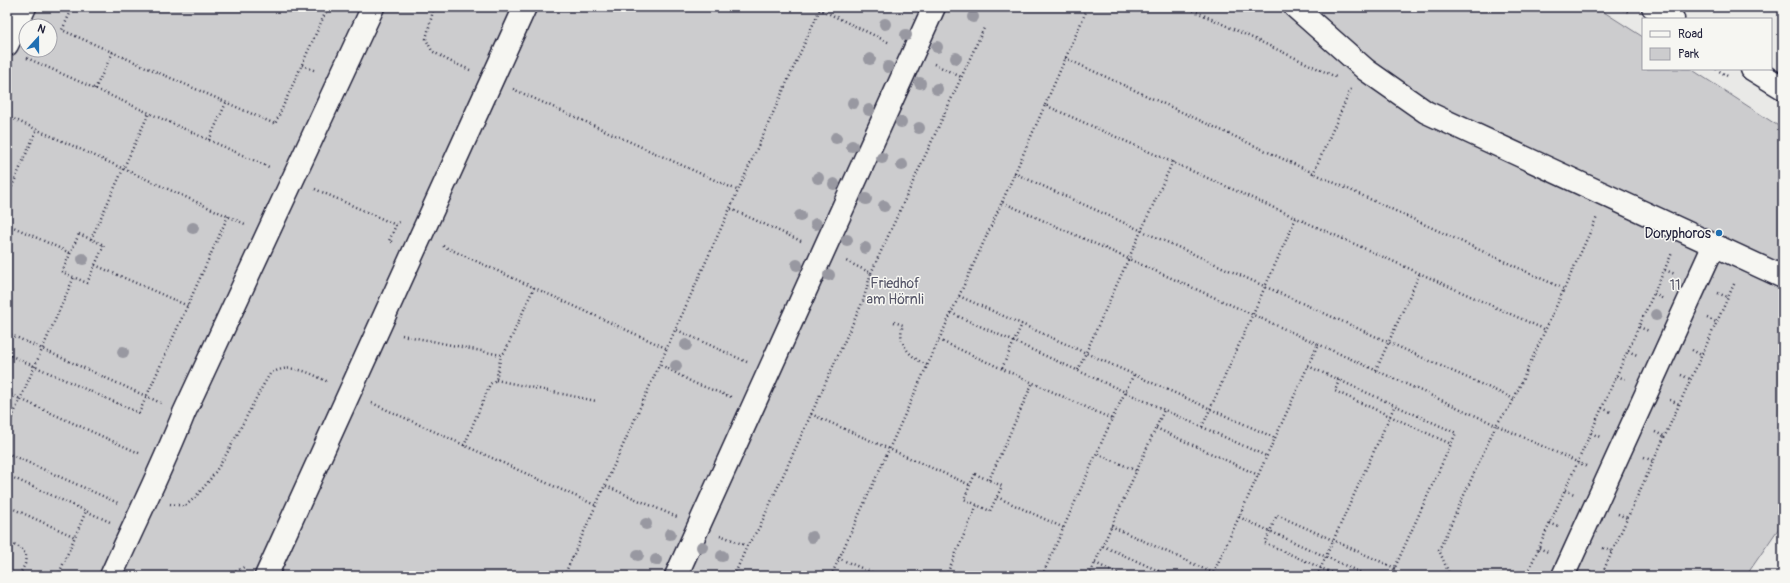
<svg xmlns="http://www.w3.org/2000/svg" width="1790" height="583" font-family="Pangolin,sans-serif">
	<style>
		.green { fill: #ccccce; stroke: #777784; fill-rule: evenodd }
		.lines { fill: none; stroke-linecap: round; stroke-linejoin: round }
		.minor-casing { stroke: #22223b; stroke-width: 25 }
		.path { stroke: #22223b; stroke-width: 2.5; stroke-dasharray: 1 3; stroke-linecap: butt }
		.minor { stroke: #f6f6f2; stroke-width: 22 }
		.tree { fill: #9898a1 }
		.poi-dot { fill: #1f6fb2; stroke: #f6f6f2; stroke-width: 1.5 }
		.labels { text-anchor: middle; stroke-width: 3; stroke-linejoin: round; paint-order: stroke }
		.poi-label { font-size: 14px; fill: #22223b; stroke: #f6f6f2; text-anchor: end }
		.park-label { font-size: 14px; fill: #555567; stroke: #f6f6f2 }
	</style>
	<rect width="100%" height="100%" fill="#e9e9e7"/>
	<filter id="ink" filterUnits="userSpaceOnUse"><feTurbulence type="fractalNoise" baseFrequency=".025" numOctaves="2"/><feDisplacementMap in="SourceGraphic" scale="8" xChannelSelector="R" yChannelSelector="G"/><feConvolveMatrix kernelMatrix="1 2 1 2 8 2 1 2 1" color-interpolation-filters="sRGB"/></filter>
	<g filter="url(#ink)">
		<path class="green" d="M7,7h1589l47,30v32h48l92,60v393l-37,54h-1739zM26,26h24v24h-24z"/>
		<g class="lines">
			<g class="minor-casing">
				<path id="minor" d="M1295,7l71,63 60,42 357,165
					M1653,7l20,12
					M7,45l18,-38
					M1752,69l31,19
					M111,576c24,-54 51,-107 73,-163l189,-406
					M266,576l259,-569
					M676,576l258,-569
					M1563,576l151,-331"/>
			</g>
			<path class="path" d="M73,7l-11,23 213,94 53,-117
				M434,7l-8,32 6,12 15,9 23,10
				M815,7l75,36
				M1186,7l150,70
				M1620,7l10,6
				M27,58l244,110
				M1065,58l499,231
				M934,64l27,13
				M302,65l14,6
				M1716,69l13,8
				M95,89l18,-37
				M513,89l226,102
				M1045,105l43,-98
				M7,116l238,108
				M209,140l17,-37
				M1014,173l500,226
				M1313,174l38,-85
				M315,189l81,36 3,-3
				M7,198l30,-69
				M1002,202l43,-97 501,225
				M731,209l70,32
				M7,224l63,29
				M79,234l25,11 -17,38 -25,-11z
				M91,239l58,-126
				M392,242l-3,-1 7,-16
				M443,246l225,103
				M95,265l93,41
				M1665,270l10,4
				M871,273l113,-245
				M1718,293l9,4
				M1654,294l10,5
				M959,296l316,142
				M951,313l315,143
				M1707,318l9,4
				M894,322l9,3c-7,18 8,33 24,40
				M1639,327l10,4
				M677,330l70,32
				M7,333l154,70
				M402,335l99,20 4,-3 29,-65
				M939,340l173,79 -70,157
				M1318,344l178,81 -57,125 11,26
				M1692,350l9,5
				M1628,351l9,4
				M7,354l132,59 89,-197
				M661,365l33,18 37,14
				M1308,366l148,67 -65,143
				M1002,368l20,-44
				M1078,370l95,-209
				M1376,370l44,-97
				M1681,375l9,4
				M1617,376l10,4
				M496,380l100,21
				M1339,380l-4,11 116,53
				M7,393l134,61
				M1670,400l9,4
				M372,403l225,103
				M1602,408l9,4
				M811,414l159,71
				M1112,419l22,-45
				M1202,427l94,-209
				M1156,428l102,47
				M7,429l67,-152
				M1655,432l9,4
				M1591,433l9,4
				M464,446l26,-62 6,-4 5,-25
				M7,453l111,50
				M1098,454l39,17
				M1644,457l9,4
				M1586,466l-90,-41 15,-20 86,-188
				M975,474l27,12 -12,25 -26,-12z
				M7,475l103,47
				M989,480l44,-98
				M606,486l71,31
				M1565,490l9,4
				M997,497l67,31
				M170,504l15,2c38,-30 59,-91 85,-132 19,-12 39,-2 58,8
				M7,506l68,31
				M1618,514l9,4
				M1239,517l129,59
				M1550,523l9,4
				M1111,526l102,47
				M720,535l27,11 12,-18 104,-227 8,-28 -25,-12
				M7,542l14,6 5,7 -1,9 -6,12
				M1103,546l67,30
				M1539,548l9,4
				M1603,548l9,4
				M838,558l42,18
				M1095,563l27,13
				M1590,571l11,5 134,-294
				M1527,572l8,4
				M58,576l28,-65
				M229,576l15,-9
				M564,576l256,-567
				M734,576l13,-30
				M831,576l171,-374 316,142 -106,232
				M946,576l31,-71
				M1089,576l75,-166
				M1317,576l78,-171
				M1339,576l-74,-33 12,-28 118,53
				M1526,576l146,-323"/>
			<use href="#minor" class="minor"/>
		</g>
		<g class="tree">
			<circle cx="973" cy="17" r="6"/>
			<circle cx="885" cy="24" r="6"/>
			<circle cx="906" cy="35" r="6"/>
			<circle cx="937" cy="47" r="6"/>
			<circle cx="956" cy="58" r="6"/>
			<circle cx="870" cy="59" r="6"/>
			<circle cx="888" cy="67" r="6"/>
			<circle cx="920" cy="83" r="6"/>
			<circle cx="937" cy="89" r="6"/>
			<circle cx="853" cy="103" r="6"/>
			<circle cx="869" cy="110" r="6"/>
			<circle cx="901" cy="122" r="6"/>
			<circle cx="919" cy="128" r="6"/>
			<circle cx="836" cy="138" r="6"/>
			<circle cx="852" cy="146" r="6"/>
			<circle cx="882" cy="158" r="6"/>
			<circle cx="902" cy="165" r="6"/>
			<circle cx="818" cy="178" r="6"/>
			<circle cx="834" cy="184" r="6"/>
			<circle cx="866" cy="199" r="6"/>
			<circle cx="884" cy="206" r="6"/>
			<circle cx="800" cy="216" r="6"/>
			<circle cx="816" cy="224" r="6"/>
			<circle cx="193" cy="228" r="6"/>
			<circle cx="847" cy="240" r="6"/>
			<circle cx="865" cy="248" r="6"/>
			<circle cx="83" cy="259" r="6"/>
			<circle cx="797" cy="265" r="6"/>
			<circle cx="829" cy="275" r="6"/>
			<circle cx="1656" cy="315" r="6"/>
			<circle cx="686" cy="345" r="6"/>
			<circle cx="123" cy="352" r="6"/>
			<circle cx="676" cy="366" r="6"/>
			<circle cx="646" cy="524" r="6"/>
			<circle cx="670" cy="534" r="6"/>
			<circle cx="812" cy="537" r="6"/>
			<circle cx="702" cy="547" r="6"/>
			<circle cx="638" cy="555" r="6"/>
			<circle cx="722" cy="556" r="6"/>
			<circle cx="656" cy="560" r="6"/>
		</g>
	</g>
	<circle class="poi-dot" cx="1719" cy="233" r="4"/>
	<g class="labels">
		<g class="poi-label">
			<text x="1711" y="238">Doryphoros</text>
		</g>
		<g class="park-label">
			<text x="895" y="288">Friedhof<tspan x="895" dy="16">am Hörnli</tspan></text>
			<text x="1675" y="290">11</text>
		</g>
	</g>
	<rect width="1790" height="583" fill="none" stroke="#f6f6f2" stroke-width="24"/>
	<rect x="12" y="12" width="1766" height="559" fill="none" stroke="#22223b" stroke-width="1.5" filter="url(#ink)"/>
	<rect x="1642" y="18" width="130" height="52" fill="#f6f6f2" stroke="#a1a1a9"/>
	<rect x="1650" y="31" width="20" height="6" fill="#f6f6f2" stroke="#a1a1a9"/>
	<text x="1678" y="38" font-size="12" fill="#22223b">Road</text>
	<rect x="1650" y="48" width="20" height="12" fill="#ccccce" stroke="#a1a1a9"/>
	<text x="1678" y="58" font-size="12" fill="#22223b">Park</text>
	<g transform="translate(38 38) rotate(21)"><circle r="19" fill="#f6f6f2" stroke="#a1a1a9"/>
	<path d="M0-3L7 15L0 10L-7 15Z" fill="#1f6fb2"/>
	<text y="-6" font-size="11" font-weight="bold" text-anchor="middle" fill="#22223b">N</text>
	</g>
</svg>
